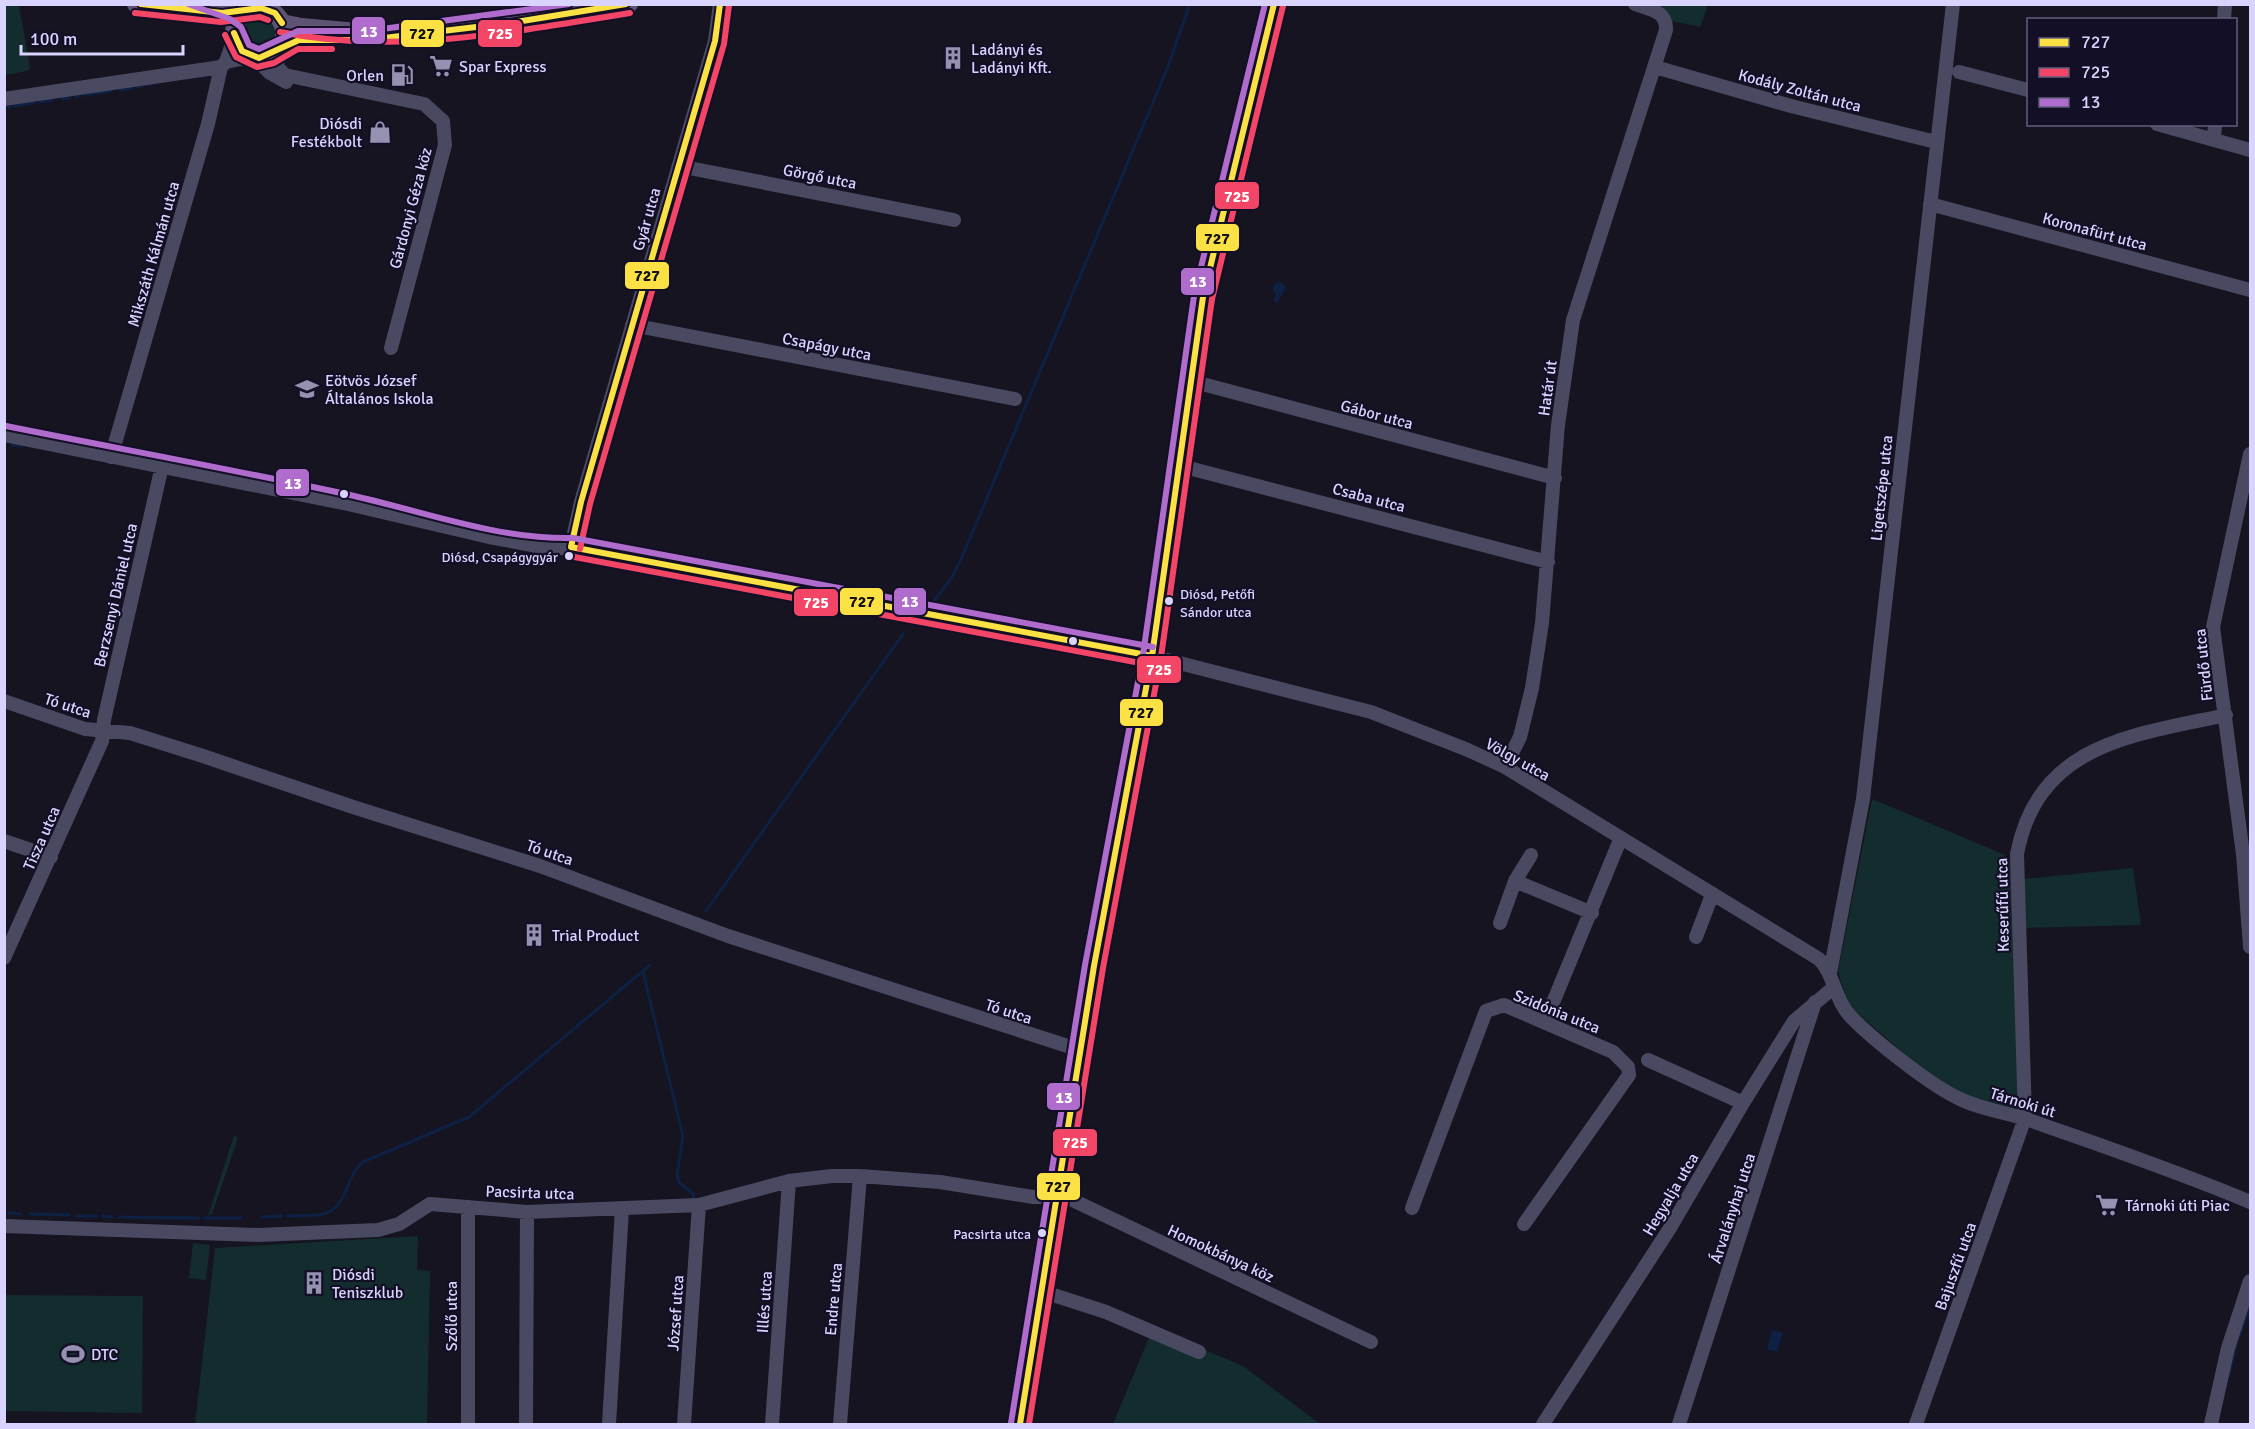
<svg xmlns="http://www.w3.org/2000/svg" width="2255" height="1429" font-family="Signika,sans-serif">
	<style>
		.green { fill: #132c2d }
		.water { fill: #0d2144 }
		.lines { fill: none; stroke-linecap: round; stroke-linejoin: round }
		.stream { stroke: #0d2144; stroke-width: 3 }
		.minor { stroke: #4a4962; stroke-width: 14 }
		.major { stroke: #5e5373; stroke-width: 18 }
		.bus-1-casing { stroke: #130f26; stroke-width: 10 }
		.bus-2-casing { stroke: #130f26; stroke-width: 10 }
		.bus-3-casing { stroke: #130f26; stroke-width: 10 }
		.bus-1 { stroke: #fbe143; stroke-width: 6 }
		.bus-2 { stroke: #f34667; stroke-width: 6 }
		.bus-3 { stroke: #b06ccc; stroke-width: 6 }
		.bus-dot { fill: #d9d4ff; stroke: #130f26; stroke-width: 2 }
		.labels { text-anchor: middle; stroke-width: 4.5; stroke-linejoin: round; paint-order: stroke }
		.bus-label { font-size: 14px; fill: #d9d4ff; stroke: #130f26; text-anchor: end }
		.poi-label { font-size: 16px; fill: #d9d4ff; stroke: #130f26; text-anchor: start }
		.street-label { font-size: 16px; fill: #d9d4ff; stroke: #130f26 }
		.line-badge { stroke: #130f26; stroke-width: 2 }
		.badge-label { font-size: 16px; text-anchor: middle; font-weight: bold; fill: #fff }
		.pale-badge-label { font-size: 16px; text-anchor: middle; font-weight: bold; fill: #111 }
	</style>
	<rect width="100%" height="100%" fill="#161421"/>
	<path class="green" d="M5,4l14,1 11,63 -3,3 -22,4z
		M1648,5h60l-8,22 -28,-6 -6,-8z
		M243 33a16 16 0 1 1 32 0a16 16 0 1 1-32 0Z
		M1872,799l131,55 10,7 5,247 -2,2 -58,-18 -36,-23 -66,-57 -9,-11 -9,-30z
		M2133,868l8,57 -116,3 -1,-49z
		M234,1136l4,2 -26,76 -4,2z
		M418,1236l-1,34 13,1 -3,153h-232l20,-176z
		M193,1243l17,2 -4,35 -17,-2z
		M5,1295l138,1 -1,117 -137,-2z
		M1153,1328l90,38 77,58h-207z"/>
	<path class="water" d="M1277,282l6,1 3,5 -9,15 -4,-3 3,-5 -4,-7z
		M1772,1330l11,3 -6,19 -10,-3z"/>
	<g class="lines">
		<path class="stream" d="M201,77l4,-1
			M148,85l4,-1
			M137,87l5,-1
			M120,90l12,-2
			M85,95l26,-4
			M76,97l4,-1
			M62,99l8,-1
			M40,102l12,-2
			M14,106l20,-3
			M8,107h2
			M4,444h1
			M12,445l10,1
			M932,603l19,-24 12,-24 204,-486 23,-65
			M706,911l197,-277
			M643,972l40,164 -6,39 2,7 14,12 2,6
			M9,1213l11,1
			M30,1214l39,1
			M76,1216h20
			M102,1216l10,1
			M288,1216c12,-1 28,1 39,-3 22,-10 19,-38 36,-51l106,-45 181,-152
			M119,1217l80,1
			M262,1217l20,-1
			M205,1218h36
			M2238,1338l12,-31
			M2229,1376l7,-31"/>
		<path class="minor" d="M2224,20l1,-16
			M276,52l2,16 7,7 139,29 19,17 2,24 -54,203
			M255,58l15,15 16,9
			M226,62l25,-5
			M1655,67l136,39 145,36
			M1959,72l69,18
			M4,99l217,-32
			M2157,124l93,26
			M2214,140l1,-16
			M679,166l275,54
			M1930,204l320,86
			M632,325l383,74
			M1191,381l364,97
			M4,435l344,69 141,33 64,12 18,-2 554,106 27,3 219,56 97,38 37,17 314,192c16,16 15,41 33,59 24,24 79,68 110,82 22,10 47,13 70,21 73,26 147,51 218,81
			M2250,454l-37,173 30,227 7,93
			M111,457l97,-333 13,-57 5,-5 8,-24
			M1181,466l367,96
			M571,547l10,-45 134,-461 5,-37
			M4,701l81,28 45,4 73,23 150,51 187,59 188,70 352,114
			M1505,767l15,-30 12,-49 10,-65 16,-198 15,-105 93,-290c1,-19 -15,-20 -31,-26
			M4,841l47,16
			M1515,881l77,32
			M1500,923l15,-42 16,-26
			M1696,937l16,-42
			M4,958l98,-217 2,-21 58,-254
			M1830,973l33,-174 90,-795
			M1545,1022l75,-182
			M1648,1060l95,43
			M1412,1208l74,-197 18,-6 109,47 15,15 1,8 -105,149
			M4,1226l255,9 119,-5 21,-6 31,-20 97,8 172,-7 90,-24 43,-5h28l80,6 93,15 31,-1 307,146
			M1041,1291l65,21 93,40
			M468,1424v-217
			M526,1424l1,-212
			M609,1424l13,-215
			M684,1424l15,-219
			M772,1424l17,-243
			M840,1424l20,-248
			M1020,1424l74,-458 58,-310 51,-359 71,-293
			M1543,1424l127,-196 73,-125 51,-82 39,-33
			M1679,1424l136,-422
			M1916,1424l109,-306 -8,-264c21,-111 117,-119 209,-139
			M2211,1424l17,-76 22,-67"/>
		<path class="major" d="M136,4l86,9 28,-3
			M234 33a25 25 0 1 1 50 0a25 25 0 1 1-50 0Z
			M282,23l19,4 90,8 119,-12 119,-19"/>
		<g class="bus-1-casing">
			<path id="bus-1" d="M141,4l81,9 39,-5 14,5 7,10
				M234,33l8,18 17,7 40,-18h68l143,-17 116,-19
				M571,547l581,109
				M571,547l10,-45 134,-461 5,-37
				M1020,1424l74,-458 58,-310 51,-359 71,-293"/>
		</g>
		<g class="bus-2-casing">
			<path id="bus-2" d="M135,13l86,9 39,-5 8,3
				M280,32c116,24 235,-1 350,-19
				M225,35l11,22 21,10 17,-4 24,-14h34
				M580,549l10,-45 134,-460 5,-39
				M569,556l582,109
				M1029,1424l74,-456 58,-311 51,-358 71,-293"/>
		</g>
		<g class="bus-3-casing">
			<path id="bus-3" d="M188,4l42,15 11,8 8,18 10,4 39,-18h69l202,-27
				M6,426c114,23 230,44 344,69 72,16 149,45 223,43l580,109
				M1011,1423l74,-458 58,-310 51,-359 71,-292"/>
		</g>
		<use href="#bus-1" class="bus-1"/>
		<use href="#bus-2" class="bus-2"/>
		<use href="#bus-3" class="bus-3"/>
	</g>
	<defs>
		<g id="building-bare" transform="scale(1.8)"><path d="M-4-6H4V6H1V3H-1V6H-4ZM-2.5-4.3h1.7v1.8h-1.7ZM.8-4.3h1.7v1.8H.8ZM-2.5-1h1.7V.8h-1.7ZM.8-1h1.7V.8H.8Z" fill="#9591b1" stroke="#130f26" stroke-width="2.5" paint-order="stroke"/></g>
		<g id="supermarket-bare" transform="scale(1.8)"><path d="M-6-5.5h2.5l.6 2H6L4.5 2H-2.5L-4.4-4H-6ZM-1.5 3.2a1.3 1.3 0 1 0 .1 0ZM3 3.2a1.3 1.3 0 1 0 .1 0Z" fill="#9591b1" stroke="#130f26" stroke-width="2.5" paint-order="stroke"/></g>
		<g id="fuel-bare" transform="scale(1.8)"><path d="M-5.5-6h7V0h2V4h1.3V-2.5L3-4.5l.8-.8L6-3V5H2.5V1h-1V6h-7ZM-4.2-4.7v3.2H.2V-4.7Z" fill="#9591b1" stroke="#130f26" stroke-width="2.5" paint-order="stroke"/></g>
		<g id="shop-bare" transform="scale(1.8)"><path d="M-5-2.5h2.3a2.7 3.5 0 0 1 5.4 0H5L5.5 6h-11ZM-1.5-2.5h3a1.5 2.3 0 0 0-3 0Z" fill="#9591b1" stroke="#130f26" stroke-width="2.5" paint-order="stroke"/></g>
		<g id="school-bare" transform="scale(1.8)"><path d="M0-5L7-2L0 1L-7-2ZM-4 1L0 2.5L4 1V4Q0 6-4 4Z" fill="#9591b1" stroke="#130f26" stroke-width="2.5" paint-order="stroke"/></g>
		<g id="stadium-bare" transform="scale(1.8)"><path d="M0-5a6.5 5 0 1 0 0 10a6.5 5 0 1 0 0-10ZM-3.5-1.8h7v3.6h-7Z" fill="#9591b1" stroke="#130f26" stroke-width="2.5" paint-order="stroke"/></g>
	</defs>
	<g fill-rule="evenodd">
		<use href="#building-bare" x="953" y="58"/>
		<use href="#supermarket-bare" x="441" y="66"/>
		<use href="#fuel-bare" x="402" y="75"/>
		<use href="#shop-bare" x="380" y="132"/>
		<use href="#school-bare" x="307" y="389"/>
		<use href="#building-bare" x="534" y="935"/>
		<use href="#supermarket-bare" x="2107" y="1205"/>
		<use href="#building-bare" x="314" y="1283"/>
		<use href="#stadium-bare" x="73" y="1354"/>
	</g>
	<g class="bus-dot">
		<circle cx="344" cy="494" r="5"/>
		<circle cx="569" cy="556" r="5"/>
		<circle cx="1169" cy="601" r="5"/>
		<circle cx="1073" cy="641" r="5"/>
		<circle cx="1042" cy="1233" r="5"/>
	</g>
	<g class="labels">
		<g class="bus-label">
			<text x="558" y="562">Diósd, Csapágygyár</text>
			<text x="1180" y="599" text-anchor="start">Diósd, Petőfi<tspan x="1180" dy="18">Sándor utca</tspan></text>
			<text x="1031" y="1239">Pacsirta utca</text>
		</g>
		<g class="poi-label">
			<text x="971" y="55">Ladányi és<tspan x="971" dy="18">Ladányi Kft.</tspan></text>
			<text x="459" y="72">Spar Express</text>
			<text x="384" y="81" text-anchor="end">Orlen</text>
			<text x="362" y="129" text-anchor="end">Diósdi<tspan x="362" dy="18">Festékbolt</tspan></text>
			<text x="325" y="386">Eötvös József<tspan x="325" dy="18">Általános Iskola</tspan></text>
			<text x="552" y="941">Trial Product</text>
			<text x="2125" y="1211">Tárnoki úti Piac</text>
			<text x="332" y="1280">Diósdi<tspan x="332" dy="18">Teniszklub</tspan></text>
			<text x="91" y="1360">DTC</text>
		</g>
		<g class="street-label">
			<text transform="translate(1800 90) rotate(15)" y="6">Kodály Zoltán utca</text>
			<text transform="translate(820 176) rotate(11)" y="6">Görgő utca</text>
			<text transform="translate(410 208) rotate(-75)" y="6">Gárdonyi Géza köz</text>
			<text transform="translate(646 219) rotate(-74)" y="6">Gyár utca</text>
			<text transform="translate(2095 231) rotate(15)" y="6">Koronafürt utca</text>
			<text transform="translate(153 254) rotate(-74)" y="6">Mikszáth Kálmán utca</text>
			<text transform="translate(827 346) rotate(11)" y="6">Csapágy utca</text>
			<text transform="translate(1547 388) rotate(-82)" y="6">Határ út</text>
			<text transform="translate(1377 414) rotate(15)" y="6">Gábor utca</text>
			<text transform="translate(1881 488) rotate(-84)" y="6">Ligetszépe utca</text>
			<text transform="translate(1369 497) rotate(15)" y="6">Csaba utca</text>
			<text transform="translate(115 595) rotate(-77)" y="6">Berzsenyi Dániel utca</text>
			<text transform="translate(2203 665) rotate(-96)" y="6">Fürdő utca</text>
			<text transform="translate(68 705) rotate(18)" y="6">Tó utca</text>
			<text transform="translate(1518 759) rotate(29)" y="6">Völgy utca</text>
			<text transform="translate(41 838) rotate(-66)" y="6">Tisza utca</text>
			<text transform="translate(550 852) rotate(19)" y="6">Tó utca</text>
			<text transform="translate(2002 905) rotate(-91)" y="6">Keserűfű utca</text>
			<text transform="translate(1009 1011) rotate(18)" y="6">Tó utca</text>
			<text transform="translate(1557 1011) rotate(22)" y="6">Szidónia utca</text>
			<text transform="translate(2023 1102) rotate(17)" y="6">Tárnoki út</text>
			<text transform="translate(530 1192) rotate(2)" y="6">Pacsirta utca</text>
			<text transform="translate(1670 1194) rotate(-59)" y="6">Hegyalja utca</text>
			<text transform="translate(1732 1208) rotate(-72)" y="6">Árvalányhaj utca</text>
			<text transform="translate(1221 1253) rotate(25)" y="6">Homokbánya köz</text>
			<text transform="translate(1955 1266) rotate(-70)" y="6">Bajuszfű utca</text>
			<text transform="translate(833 1299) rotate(-85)" y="6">Endre utca</text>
			<text transform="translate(764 1302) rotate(-86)" y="6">Illés utca</text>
			<text transform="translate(675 1313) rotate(-86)" y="6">József utca</text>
			<text transform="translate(451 1316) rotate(-90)" y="6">Szőlő utca</text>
		</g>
	</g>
	<g class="line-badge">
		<rect x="351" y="16" width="35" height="29" rx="6" fill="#b06ccc"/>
		<rect x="477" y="19" width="46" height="29" rx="6" fill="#f34667"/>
		<rect x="400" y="19" width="45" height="29" rx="6" fill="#fbe143"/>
		<rect x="1214" y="181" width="46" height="29" rx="6" fill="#f34667"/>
		<rect x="1195" y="223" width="45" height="29" rx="6" fill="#fbe143"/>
		<rect x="624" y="261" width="46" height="29" rx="6" fill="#fbe143"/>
		<rect x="1180" y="267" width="35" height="29" rx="6" fill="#b06ccc"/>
		<rect x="275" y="468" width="35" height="29" rx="6" fill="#b06ccc"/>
		<rect x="893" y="587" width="34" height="29" rx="6" fill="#b06ccc"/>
		<rect x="839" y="587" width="45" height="29" rx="6" fill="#fbe143"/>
		<rect x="793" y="588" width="46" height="29" rx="6" fill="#f34667"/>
		<rect x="1136" y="655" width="46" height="29" rx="6" fill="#f34667"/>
		<rect x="1119" y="698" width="45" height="29" rx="6" fill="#fbe143"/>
		<rect x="1046" y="1082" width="35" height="29" rx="6" fill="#b06ccc"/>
		<rect x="1052" y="1128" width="46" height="29" rx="6" fill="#f34667"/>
		<rect x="1036" y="1172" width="45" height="29" rx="6" fill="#fbe143"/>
	</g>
	<g class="badge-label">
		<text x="369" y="37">13</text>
		<text x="500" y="39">725</text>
		<text x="1237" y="202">725</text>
		<text x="1198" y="287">13</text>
		<text x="293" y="489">13</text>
		<text x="910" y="607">13</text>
		<text x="816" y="608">725</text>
		<text x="1159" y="675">725</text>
		<text x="1064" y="1103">13</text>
		<text x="1075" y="1148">725</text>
	</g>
	<g class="pale-badge-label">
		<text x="422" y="39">727</text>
		<text x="1217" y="244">727</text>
		<text x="647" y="281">727</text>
		<text x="862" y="607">727</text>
		<text x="1141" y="718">727</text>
		<text x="1058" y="1192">727</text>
	</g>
	<rect width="2255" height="1429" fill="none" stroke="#d9d4ff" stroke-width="12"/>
	<rect x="2027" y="18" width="210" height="108" fill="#130f26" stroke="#625e7d" stroke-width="1.5"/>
	<rect x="2039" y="38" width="30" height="9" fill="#fbe143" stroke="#625e7d" stroke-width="1.5"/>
	<text x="2081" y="48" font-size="18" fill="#d9d4ff">727</text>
	<rect x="2039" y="68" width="30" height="9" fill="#f34667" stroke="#625e7d" stroke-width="1.5"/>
	<text x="2081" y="78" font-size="18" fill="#d9d4ff">725</text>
	<rect x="2039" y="98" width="30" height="9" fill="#b06ccc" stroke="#625e7d" stroke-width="1.5"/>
	<text x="2081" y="108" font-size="18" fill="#d9d4ff">13</text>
	<path d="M21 45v9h162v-9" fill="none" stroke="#d9d4ff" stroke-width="3"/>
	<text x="30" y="45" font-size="18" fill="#d9d4ff" stroke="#130f26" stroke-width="4.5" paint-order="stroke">100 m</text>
</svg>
